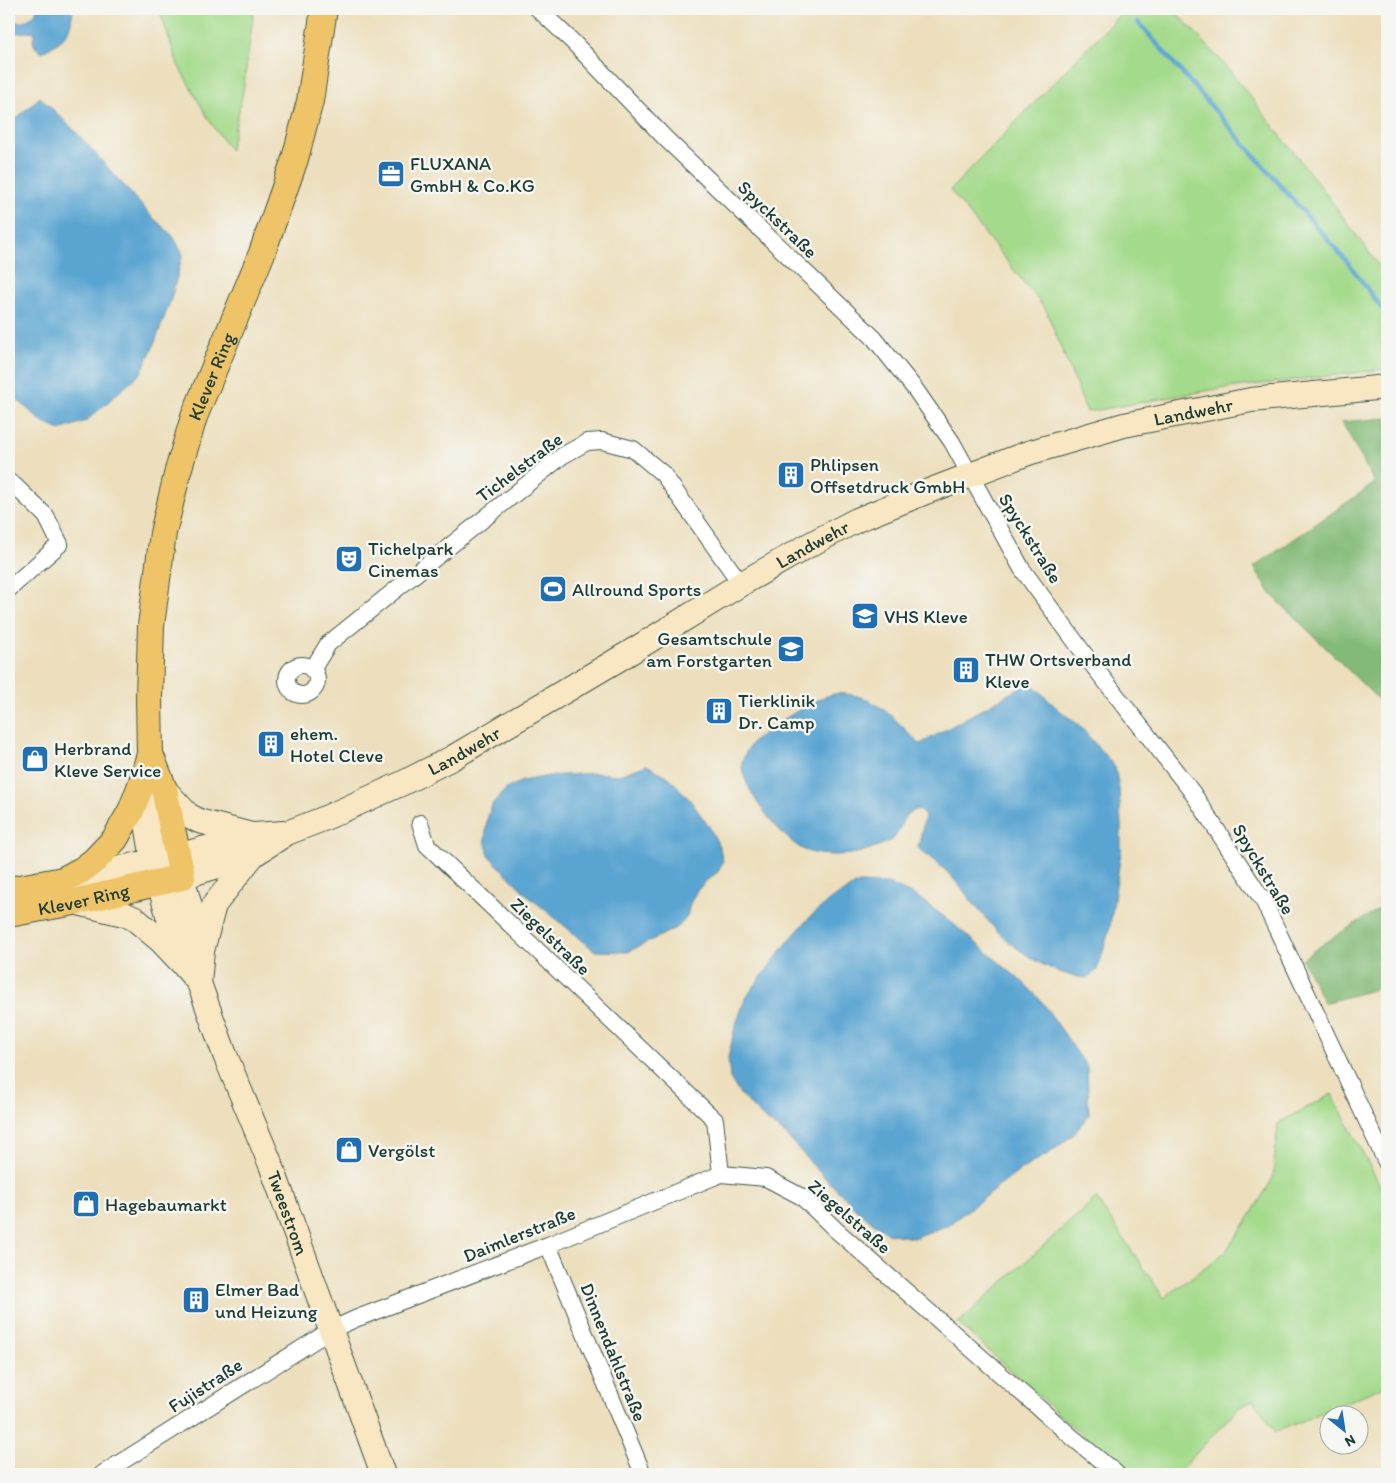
<svg xmlns="http://www.w3.org/2000/svg" width="1396" height="1483" font-family="Itim,sans-serif">
	<style>
		.green { fill: #a4da8b; stroke: #628c60 }
		.forest { fill: #83ba77; stroke: #517c56 }
		.water { fill: #5aa4d2; stroke: #3c7083 }
		.lines { fill: none; stroke-linecap: round; stroke-linejoin: round }
		.stream { stroke: #5aa4d2; stroke-width: 4.5 }
		.street-casing { stroke: #3e5549; stroke-width: 18 }
		.secondary-casing { stroke: #3e5549; stroke-width: 26 }
		.primary-casing { stroke: #3e5549; stroke-width: 28 }
		.street { stroke: #fff; stroke-width: 16 }
		.secondary { stroke: #f9e7c3; stroke-width: 24 }
		.primary { stroke: #efc469; stroke-width: 26 }
		.labels { text-anchor: middle; stroke-width: 5; stroke-linejoin: round; paint-order: stroke }
		.poi-label { font-size: 19px; fill: #1f3d34; stroke: #f6f6f2; text-anchor: start }
		.street-label { font-size: 19px; fill: #1f3d34; stroke: #f6f6f2 }
	</style>
	<rect width="100%" height="100%" fill="#f6f6f2"/>
	<filter id="ink" filterUnits="userSpaceOnUse"><feTurbulence type="fractalNoise" baseFrequency=".02" numOctaves="2"/><feDisplacementMap in="SourceGraphic" scale="10" xChannelSelector="R" yChannelSelector="G"/><feConvolveMatrix kernelMatrix="1 2 1 2 8 2 1 2 1" color-interpolation-filters="sRGB"/></filter>
	<filter id="wash" filterUnits="userSpaceOnUse"><feTurbulence type="fractalNoise" baseFrequency=".0096" numOctaves="4" result="noise"/><feDisplacementMap in="SourceGraphic" scale="20" xChannelSelector="R" yChannelSelector="G"/><feGaussianBlur stdDeviation="1.12" result="paint"/><feColorMatrix in="noise" values="0 0 0 0 0 0 0 0 0 0 0 0 0 0 0 0 0 1.4 0 .05"/><feComposite in="paint" operator="in"/></filter>
	<g filter="url(#wash)">
		<rect width="100%" height="100%" fill="#eddfbd"/>
		<path class="green" d="M159,9h95l-11,83 -13,58 -21,-30 -31,-55z
			M1125,9h48l54,58 97,124 63,86v92l-176,21 -124,22 -41,-102 -96,-120z
			M1332,1094l55,105v186l-111,47 -23,-32 -15,8 -61,66h-52l-167,-151 138,-125 68,100 61,-46 22,-31 26,-43 5,-55z"/>
		<path class="forest" d="M1387,418v290l-116,-114 -17,-27 121,-84 -33,-61z
			M1387,904v82l-63,17 -22,-44 24,-17z"/>
		<path class="water" d="M37,9h36c-3,26 -7,30 -30,43l-8,-5 -2,-6 2,-10 -26,3v-12h14l11,-6z
			M40,97l36,35 75,84 22,20 10,18 -12,45 -17,46 -13,28 -55,48 -26,9 -18,-8 -33,-30v-267z
			M1030,682l29,28 20,15 36,42 4,21 2,36v28l-11,75 -8,28 -5,15 -10,8c-35,-2 -76,-30 -98,-56 -14,-15 -25,-32 -39,-47 -9,-10 -22,-18 -32,-27l7,-32 -7,-7c-20,8 -13,14 -23,28 -5,6 -30,14 -38,16 -14,3 -40,3 -53,-3 -22,-11 -64,-62 -62,-88 1,-5 7,-16 11,-20 12,-12 65,-46 81,-48 6,-1 14,0 19,1 29,6 47,30 67,49z
			M647,765l23,13 20,22 20,28 10,20 3,14 -5,10 -12,9 -10,11 -6,12 -3,13 -9,10 -50,25 -33,-1 -68,-56 -38,-39 -4,-16 2,-21 6,-16 13,-14 16,-8 27,-5 46,-3 24,2z
			M859,883l30,1 27,12 34,25 76,64 17,18 44,64 2,48 -16,20 -22,17 -29,17 -74,56 -35,13 -26,-5 -29,-22 -39,-39 -33,-37 -25,-19 -22,-23 -9,-15 -2,-20 7,-31 11,-30 45,-59 18,-20 22,-19z"/>
		<g class="lines">
			<path class="stream" d="M1138,22l211,242 38,52"/>
		</g>
	</g>
	<g filter="url(#ink)">
		<g class="lines">
			<g class="street-casing">
				<path id="street" d="M538,9l35,33 93,97 208,199 41,51 37,53 70,127 69,94 101,129 72,110 123,262
					M9,482l6,4 31,30 14,28 -51,45
					M287 680a15 15 0 1 1 30 0a15 15 0 1 1-30 0Z
					M312,670l16,-26 234,-188 25,-14 15,-1 31,8 30,25 78,110
					M420,823l7,22 288,275 6,54 45,4 36,19 34,33 237,208 44,36
					M548,1245l95,229
					M102,1474l229,-144 24,-11 193,-74 173,-71"/>
			</g>
			<g class="secondary-casing">
				<g id="secondary">
					<path id="s1" d="M141,785l12,76 28,101 18,21 26,72 46,110 112,309"/>
					<path d="M164,789l24,26 11,6 53,14"/>
					<path d="M70,879l107,-23 76,-21 31,-2"/>
					<path d="M74,902l50,12 11,5 26,22 18,19"/>
					<path d="M202,951l12,-46 39,-50"/>
					<path id="s2" d="M199,983l3,-32 -20,-74 71,-22 34,-22 36,-14 80,-36 49,-25 177,-105 112,-69 70,-40 46,-24 69,-28 102,-39 96,-28 127,-25 136,-13"/>
				</g>
			</g>
			<g class="primary-casing">
				<g id="primary">
					<path id="s3" d="M9,890l54,-10 19,-10 13,-10 20,-21 16,-28 10,-26 9,-31 -1,-56 2,-72 12,-93 15,-62 16,-54 68,-164 33,-94 15,-58 14,-92"/>
					<path id="s4" d="M9,914l65,-12 108,-25 -18,-88 -14,-35"/>
				</g>
			</g>
			<use href="#street" class="street"/>
			<use href="#secondary" class="secondary"/>
			<use href="#primary" class="primary"/>
		</g>
	</g>
	<defs>
		<g id="office-square" transform="scale(1.4375)"><rect x="-9" y="-9" width="18" height="18" rx="4" fill="#1f6fb2" stroke="#f6f6f2"/><path d="M-6-3h4V-5.5h4V-3h4V5H-6ZM-1-4.5V-3h2v-1.5ZM-6 0V1H6V0Z" fill="#fff"/></g>
		<g id="building-square" transform="scale(1.4375)"><rect x="-9" y="-9" width="18" height="18" rx="4" fill="#1f6fb2" stroke="#f6f6f2"/><path d="M-4-6H4V6H1V3H-1V6H-4ZM-2.5-4.3h1.7v1.8h-1.7ZM.8-4.3h1.7v1.8H.8ZM-2.5-1h1.7V.8h-1.7ZM.8-1h1.7V.8H.8Z" fill="#fff"/></g>
		<g id="theatre-square" transform="scale(1.4375)"><rect x="-9" y="-9" width="18" height="18" rx="4" fill="#1f6fb2" stroke="#f6f6f2"/><path d="M-5-5.5Q0-4 5-5.5V0Q5 5 0 6Q-5 5-5 0ZM-3.3-2.5H-1v1.5H-3.3ZM1-2.5H3.3v1.5H1ZM-2.8 1Q0 5.5 2.8 1Z" fill="#fff"/></g>
		<g id="stadium-square" transform="scale(1.4375)"><rect x="-9" y="-9" width="18" height="18" rx="4" fill="#1f6fb2" stroke="#f6f6f2"/><path d="M0-5a6.5 5 0 1 0 0 10a6.5 5 0 1 0 0-10ZM-3.5-1.8h7v3.6h-7Z" fill="#fff"/></g>
		<g id="university-square" transform="scale(1.4375)"><rect x="-9" y="-9" width="18" height="18" rx="4" fill="#1f6fb2" stroke="#f6f6f2"/><path d="M0-5L7-2L0 1L-7-2ZM-4 1L0 2.5L4 1V4Q0 6-4 4Z" fill="#fff"/></g>
		<g id="school-square" transform="scale(1.4375)"><rect x="-9" y="-9" width="18" height="18" rx="4" fill="#1f6fb2" stroke="#f6f6f2"/><path d="M0-5L7-2L0 1L-7-2ZM-4 1L0 2.5L4 1V4Q0 6-4 4Z" fill="#fff"/></g>
		<g id="shop-square" transform="scale(1.4375)"><rect x="-9" y="-9" width="18" height="18" rx="4" fill="#1f6fb2" stroke="#f6f6f2"/><path d="M-5-2.5h2.3a2.7 3.5 0 0 1 5.4 0H5L5.5 6h-11ZM-1.5-2.5h3a1.5 2.3 0 0 0-3 0Z" fill="#fff"/></g>
	</defs>
	<g fill-rule="evenodd">
		<use href="#office-square" x="391" y="174"/>
		<use href="#building-square" x="791" y="475"/>
		<use href="#theatre-square" x="349" y="559"/>
		<use href="#stadium-square" x="553" y="589"/>
		<use href="#university-square" x="865" y="616"/>
		<use href="#school-square" x="791" y="649"/>
		<use href="#building-square" x="966" y="670"/>
		<use href="#building-square" x="719" y="711"/>
		<use href="#building-square" x="271" y="744"/>
		<use href="#shop-square" x="35" y="759"/>
		<use href="#shop-square" x="349" y="1150"/>
		<use href="#shop-square" x="86" y="1204"/>
		<use href="#building-square" x="196" y="1300"/>
	</g>
	<g class="labels">
		<g class="poi-label">
			<text x="410" y="170">FLUXANA<tspan x="410" dy="22">GmbH &amp; Co.KG</tspan></text>
			<text x="810" y="471">Phlipsen<tspan x="810" dy="22">Offsetdruck GmbH</tspan></text>
			<text x="368" y="555">Tichelpark<tspan x="368" dy="22">Cinemas</tspan></text>
			<text x="572" y="596">Allround Sports</text>
			<text x="884" y="623">VHS Kleve</text>
			<text x="772" y="645" text-anchor="end">Gesamtschule<tspan x="772" dy="22">am Forstgarten</tspan></text>
			<text x="985" y="666">THW Ortsverband<tspan x="985" dy="22">Kleve</tspan></text>
			<text x="738" y="707">Tierklinik<tspan x="738" dy="22">Dr. Camp</tspan></text>
			<text x="290" y="740">ehem.<tspan x="290" dy="22">Hotel Cleve</tspan></text>
			<text x="54" y="755">Herbrand<tspan x="54" dy="22">Kleve Service</tspan></text>
			<text x="368" y="1157">Vergölst</text>
			<text x="105" y="1211">Hagebaumarkt</text>
			<text x="215" y="1296">Elmer Bad<tspan x="215" dy="22">und Heizung</tspan></text>
		</g>
		<g class="street-label">
			<text transform="translate(778 219) rotate(44)" y="7">Spyckstraße</text>
			<text dy="7" stroke="none"><textPath href="#s3" startOffset="600">Klever Ring</textPath></text>
			<text dy="7" stroke="none"><textPath href="#s2" startOffset="1229">Landwehr</textPath></text>
			<text transform="translate(519 467) rotate(-37)" y="7">Tichelstraße</text>
			<text transform="translate(1031 538) rotate(58)" y="7">Spyckstraße</text>
			<text dy="7" stroke="none"><textPath href="#s2" startOffset="824">Landwehr</textPath></text>
			<text dy="7" stroke="none"><textPath href="#s2" startOffset="419">Landwehr</textPath></text>
			<text transform="translate(1264 869) rotate(59)" y="7">Spyckstraße</text>
			<text dy="7" stroke="none"><textPath href="#s4" startOffset="76">Klever Ring</textPath></text>
			<text transform="translate(551 936) rotate(44)" y="7">Ziegelstraße</text>
			<text dy="7" stroke="none"><textPath href="#s1" startOffset="456">Tweestrom</textPath></text>
			<text transform="translate(850 1216) rotate(41)" y="7">Ziegelstraße</text>
			<text transform="translate(519 1234) rotate(-22)" y="7">Daimlerstraße</text>
			<text transform="translate(614 1352) rotate(68)" y="7">Dinnendahlstraße</text>
			<text transform="translate(205 1385) rotate(-33)" y="7">Fujistraße</text>
		</g>
	</g>
	<rect width="1396" height="1483" fill="none" stroke="#f6f6f2" stroke-width="30"/>
	<g transform="translate(1344 1430) rotate(150)"><circle r="24" fill="#f6f6f2" stroke="#a0aca6"/>
	<path d="M0-4L9 19L0 12L-9 19Z" fill="#1f6fb2"/>
	<text y="-8" font-size="14" font-weight="bold" text-anchor="middle" fill="#1f3d34">N</text>
	</g>
</svg>
